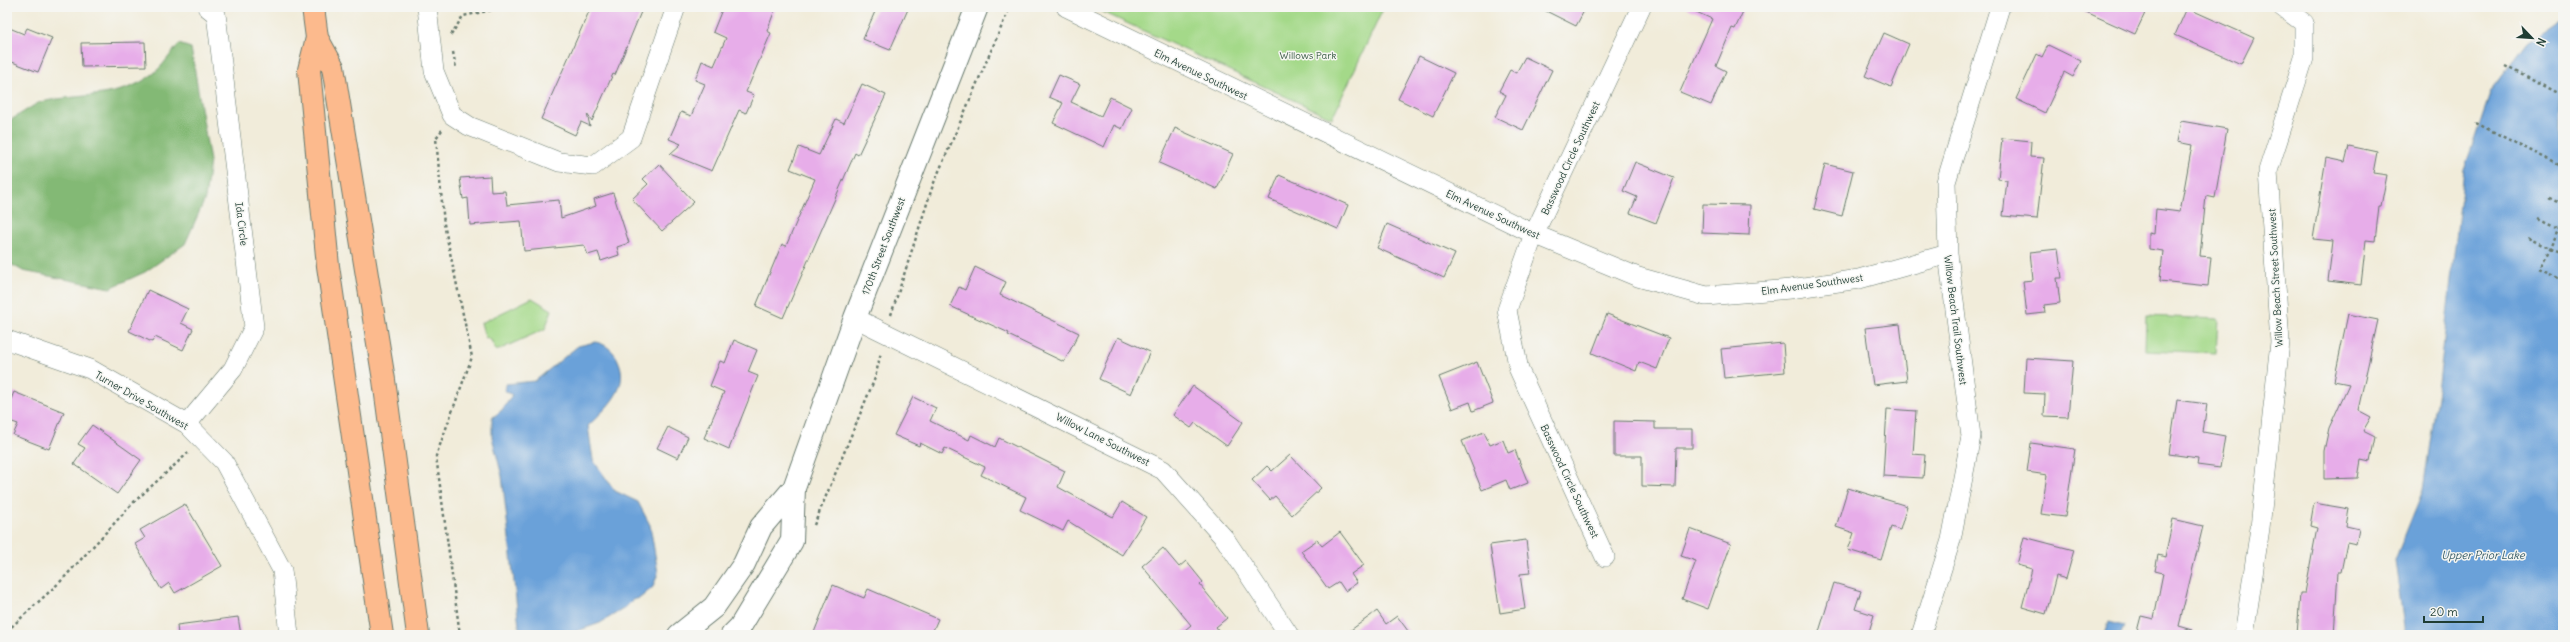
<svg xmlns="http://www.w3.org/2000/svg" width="2570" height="642" font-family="Delius,sans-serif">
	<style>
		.green { fill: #a4d989; stroke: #628b5e }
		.forest { fill: #83b975; stroke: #517b54 }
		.water { fill: #6ba1d9; stroke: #456f86 }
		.building { fill: #e7ade9 }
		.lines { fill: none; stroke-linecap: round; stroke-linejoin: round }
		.minor-casing { stroke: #687a6e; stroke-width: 20 }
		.tertiary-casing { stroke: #687a6e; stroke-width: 24 }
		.primary-casing { stroke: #687a6e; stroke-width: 24 }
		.path { stroke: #687a6e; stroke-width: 2.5; stroke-dasharray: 3 3; stroke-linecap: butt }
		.minor { stroke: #fff; stroke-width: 19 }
		.tertiary { stroke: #fff; stroke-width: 22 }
		.primary { stroke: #fcba8d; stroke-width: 22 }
		.labels { text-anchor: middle; stroke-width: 3; stroke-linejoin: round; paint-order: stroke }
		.park-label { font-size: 10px; fill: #3a5c45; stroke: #f6f6f2 }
		.street-label { font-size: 10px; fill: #1f3d34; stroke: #f6f6f2 }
		.water-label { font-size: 11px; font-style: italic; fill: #365b66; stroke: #f6f6f2 }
	</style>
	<rect width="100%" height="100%" fill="#f6f6f2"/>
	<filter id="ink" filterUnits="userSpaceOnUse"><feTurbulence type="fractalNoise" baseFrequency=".025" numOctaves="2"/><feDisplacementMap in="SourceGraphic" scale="8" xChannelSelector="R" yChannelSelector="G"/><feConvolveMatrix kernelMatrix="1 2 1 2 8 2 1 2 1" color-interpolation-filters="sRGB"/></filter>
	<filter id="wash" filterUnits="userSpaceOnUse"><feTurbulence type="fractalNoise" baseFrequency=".012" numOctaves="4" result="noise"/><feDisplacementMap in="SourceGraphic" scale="16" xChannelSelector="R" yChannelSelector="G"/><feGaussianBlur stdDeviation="0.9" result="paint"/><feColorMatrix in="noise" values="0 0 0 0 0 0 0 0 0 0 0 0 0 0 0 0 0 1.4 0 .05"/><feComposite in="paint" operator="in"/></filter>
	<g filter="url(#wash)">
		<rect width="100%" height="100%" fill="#f1ecda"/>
		<path class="green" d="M1092,7h292l-52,111z
			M532,298l20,12 -7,19 -49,22 -5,-11 -6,-3 -4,-14z
			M2146,316l72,3 -2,34 -71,-3z"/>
		<path class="forest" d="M179,44l12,4 19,113 -5,38 -20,45 -40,28 -35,16 -87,-17 -16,-9v-140c6,-3 31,-20 34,-20 39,-9 79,-2 112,-28 10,-8 18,-21 26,-30z"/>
		<path class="water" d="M2563,18v617h-158l-10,-75 28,-70 16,-107 25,-213 27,-79 37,-49z
			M595,342c9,1 18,8 22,16 15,29 -10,49 -29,68l5,34 22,31 23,11 12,23 8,48 -5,14 -13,11 -8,2 -7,8 -25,15 -34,12h-46l-18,-159 -10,-39v-19l10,-8 10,-15 -8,-5 2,-6 29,-3 43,-35z
			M2108,622l16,4 -3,9h-17z"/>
		<g id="blocks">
			<path class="building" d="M591,7h52l-28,68 -2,-1 -21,47 -5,-7 3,12 -9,-4 -6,13 -34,-16z
				M723,7h53l-9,24 4,2 -25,59 8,3 -8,18 -7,-3 -27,61 -42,-17 11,-10 -12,-5 12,-27 10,4 14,-32 -10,-4 7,-19 12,5 12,-28 -13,-6z
				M877,7h32l-19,43 -27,-11z
				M1538,7h48l-10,19z
				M1685,7h60l-10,22 -3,-1 -16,38 10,5 -15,34 -31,-13 32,-73z
				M2075,7h73l-13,27z
				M2187,8l67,30 -13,26 -66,-29z
				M7,27l17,7 3,-6 25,10 -14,34 -31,-12z
				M1884,33l25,11 -18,43 -26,-11z
				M145,42l1,24 -64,1 -1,-24z
				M2048,45l33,16 -8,16 -9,-5 -19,41 -29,-14 21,-45 5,3z
				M1419,56l35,17 -21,43 -35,-17z
				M1525,57l27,13 -29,60 -28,-13 11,-22 -7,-4 11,-21 6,3z
				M1059,75l21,9 -9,18 30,14 9,-19 22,11 -10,21 -8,-4 -10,22 -51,-24 10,-20 -14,-6z
				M862,84l24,11 -28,60 -3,-2 -72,165 -27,-12 26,-62 4,2 29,-67 -25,-10 9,-22 20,8 17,-36 8,4z
				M2181,121l46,8 -12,69 -9,-2 -6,60 11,1 -3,29 -48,-5 3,-30 -14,-2v-16l5,1 2,-25 24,3 12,-67 -15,-3z
				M1175,128l58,26 -16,35 -58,-26z
				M2002,138l29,3 -1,16 14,1 -7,61 -34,-3 4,-36 -9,-1z
				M2349,146l28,6 -4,21 14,2 -6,31h-2l-4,35 -9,-1 -5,45 -33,-4 5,-40 -20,-2 13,-81 19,4z
				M1635,162l39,16 -18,45 -26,-10 7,-16 -14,-6z
				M659,164l35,38 -32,29 -30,-32 16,-15 -5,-5z
				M1825,164l28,7 -11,45 -28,-7z
				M1279,175l69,30 -10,24 -69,-30z
				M490,176l1,16 14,-1 2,14 52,-5 2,18 35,-12 -2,-7 19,-6 16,50 -12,4 2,8 -18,6 -3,-9 -10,3 -4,-10 -60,6 -3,-30 -51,4 -2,-27 -5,1 -3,-21z
				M1703,204l47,1 -1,30 -47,-2z
				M1387,224l68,30 -11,24 -67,-30z
				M2058,249l4,29h-5l3,25 -16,2 1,8 -18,2 -4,-34 10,-1 -3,-28z
				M975,267l31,15 -6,13 79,38 -15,29 -56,-27 1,-2 -59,-27 9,-19 6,3z
				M148,290l40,19 -7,14 12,6 -10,21 -28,-13 -3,5 -23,-11z
				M1607,314l62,24 -12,31 -18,-7 -3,9 -44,-18z
				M2348,314l30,6 -20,90 13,7 -8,14 12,6 -5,25 -9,-2 -3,18 -34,1v-28l5,-23 20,-44 -15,-3z
				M1900,324l7,57 -34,4 -8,-57z
				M1118,337l32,15 -19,42 -32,-15z
				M734,340l23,10 -9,22 10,4 -29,73 -25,-11 20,-46 -14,-6 10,-25 5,2z
				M1783,343l2,29 -61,6 -3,-29z
				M2026,358l47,3 -5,56 -24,-1 1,-22 -21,-1z
				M1477,362l16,41 -20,8 -3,-9 -18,7 -13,-32z
				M1193,386l50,36 -16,24 -32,-23 -4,5 -18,-13z
				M14,392l50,20 -15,37 -36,-14 5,-11 -11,-4v-11z
				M913,397l23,11 -6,13 39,19 2,-5 24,12 4,-9 66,33 -7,16 55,30 9,-15 24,15 -24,38 -54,-34 -5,10 -43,-21 6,-13 -45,-22 4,-8 -40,-19 -3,6 -22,-11 -1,3 -25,-11z
				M2177,400l30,4 -4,28 22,4 -5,32 -23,-3 1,-7 -29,-4z
				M1887,409l29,2 -3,43 12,1 -2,23 -40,-2z
				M1614,421l41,1v7h37v19h-16l-1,39 -33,-1v-30h-28z
				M92,425l49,35 -24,34 -43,-30 11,-16 -7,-4z
				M668,427l20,10 -10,21 -21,-10z
				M1484,432l6,13 13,-5 5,13 7,-3 13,33 -18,7 -4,-10 -24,10 -20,-49z
				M2031,443l44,6 -10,68 -24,-3 6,-39 -20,-3z
				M1290,455l31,33 -29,27 -17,-19 -5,4 -18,-20 15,-14 5,5z
				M1848,488l59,18 -7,24 -9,-3 -10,33 -33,-10 6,-17 -18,-6z
				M2314,503l35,6 -3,17 13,3 -3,15 -9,-2 -6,30h-3l-4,63h-37l3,-42h5l12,-65 -7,-2z
				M185,504l37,62 -47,27 -6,-10 -8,6 -26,-45 10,-6 -5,-8z
				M2173,519l30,7 -24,100 14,4 -1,5h-56l5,-19 13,3 9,-46 -8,-2 3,-16 7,2z
				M1690,529l41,15 -23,65 -26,-10 14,-38 -15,-5z
				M1340,532l24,33 -13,9 6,9 -12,8 -6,-9 -11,7 -27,-38 16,-11 5,6z
				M2024,537l50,13 -8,29 -10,-3 -10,38 -24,-7 10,-38 -15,-4z
				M1526,540l4,33 -10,1 5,35 -25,4 -10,-68z
				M1163,548l16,19 7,-6 17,21 -3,3 27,33 -11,9 6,8h-43l12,-10 -49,-59z
				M1834,583l27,8 -6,18 19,6 -6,20h-50z
				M833,585l31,13 4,-9 70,30 -7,16h-118z
				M1377,611l9,13 11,-8 14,19h-67z
				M238,617l3,18h-63l-1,-10z"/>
		</g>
	</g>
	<g filter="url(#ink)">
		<use href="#blocks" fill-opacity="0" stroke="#687a6e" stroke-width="1"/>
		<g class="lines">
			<g class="minor-casing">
				<path id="minor" d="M427,7l7,64 18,44 17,11 90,36 34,4 38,-28 45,-131
					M1066,7l468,227 104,43 68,19 84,-7 69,-10 89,-25
					M855,318l308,152 62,69 64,96
					M7,340l83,29 97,55 37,38 58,108 7,65
					M187,424l46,-55 21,-42 -38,-313 -9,-7
					M1605,557l-86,-187 -12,-60 27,-76 107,-227
					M1921,635l30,-95 20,-104 -23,-182 -2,-72 54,-175
					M2244,635l16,-107 20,-186 -12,-171 36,-113v-35l-22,-16"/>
			</g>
			<g class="tertiary-casing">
				<path id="tertiary" d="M679,635l35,-28 30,-43 17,-37 33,-39
					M732,635l8,-8 52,-86 2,-53 61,-170 122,-311"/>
			</g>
			<g class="primary-casing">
				<path id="primary" d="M313,7l4,31 -8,32 19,196 54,369
					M317,38l16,29 51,313 34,255"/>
			</g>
			<path class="path" d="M451,35l12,-19 44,-9
				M453,52l3,16
				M2505,66l58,30
				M2476,123l87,44
				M442,130l-6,8 8,86 28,133 -36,99 24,179
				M2550,198l13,6
				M2539,218l24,12
				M2528,238l35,17
				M2558,278l-19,-9 24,-47
				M891,315l42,-130 77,-178
				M814,525l61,-147 6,-26
				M7,631l54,-50 73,-79 54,-49"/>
			<use href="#minor" class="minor"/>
			<use href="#tertiary" class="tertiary"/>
			<use href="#primary" class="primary"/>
		</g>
	</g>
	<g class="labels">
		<g class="park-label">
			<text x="1308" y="59">Willows Park</text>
		</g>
		<g class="street-label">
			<text transform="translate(1201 74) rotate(26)" y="4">Elm Avenue Southwest</text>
			<text transform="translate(1570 158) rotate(-65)" y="4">Basswood Circle Southwest</text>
			<text transform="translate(1493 214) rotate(25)" y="4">Elm Avenue Southwest</text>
			<text transform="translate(242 224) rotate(83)" y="4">Ida Circle</text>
			<text transform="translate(883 246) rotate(-69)" y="4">170th Street Southwest</text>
			<text transform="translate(2275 278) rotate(-93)" y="4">Willow Beach Street Southwest</text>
			<text transform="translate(1812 284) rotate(-8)" y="4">Elm Avenue Southwest</text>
			<text transform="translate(1956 320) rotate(83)" y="4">Willow Beach Trail Southwest</text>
			<text transform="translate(142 400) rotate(30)" y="4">Turner Drive Southwest</text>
			<text transform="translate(1103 439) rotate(27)" y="4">Willow Lane Southwest</text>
			<text transform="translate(1570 481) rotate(65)" y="4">Basswood Circle Southwest</text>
		</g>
		<g class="water-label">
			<text x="2483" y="559">Upper Prior Lake</text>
		</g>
	</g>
	<rect width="2570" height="642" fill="none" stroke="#f6f6f2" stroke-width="24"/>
	<g transform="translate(2532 38) rotate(115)" stroke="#f6f6f2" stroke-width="3" paint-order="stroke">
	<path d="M0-3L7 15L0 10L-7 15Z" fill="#1f3d34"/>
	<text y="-6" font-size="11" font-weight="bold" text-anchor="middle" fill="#1f3d34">N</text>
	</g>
	<path d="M2424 616v6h59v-6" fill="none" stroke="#1f3d34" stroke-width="2"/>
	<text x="2430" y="616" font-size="12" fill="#1f3d34" stroke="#f6f6f2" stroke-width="3" paint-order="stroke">20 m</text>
</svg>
